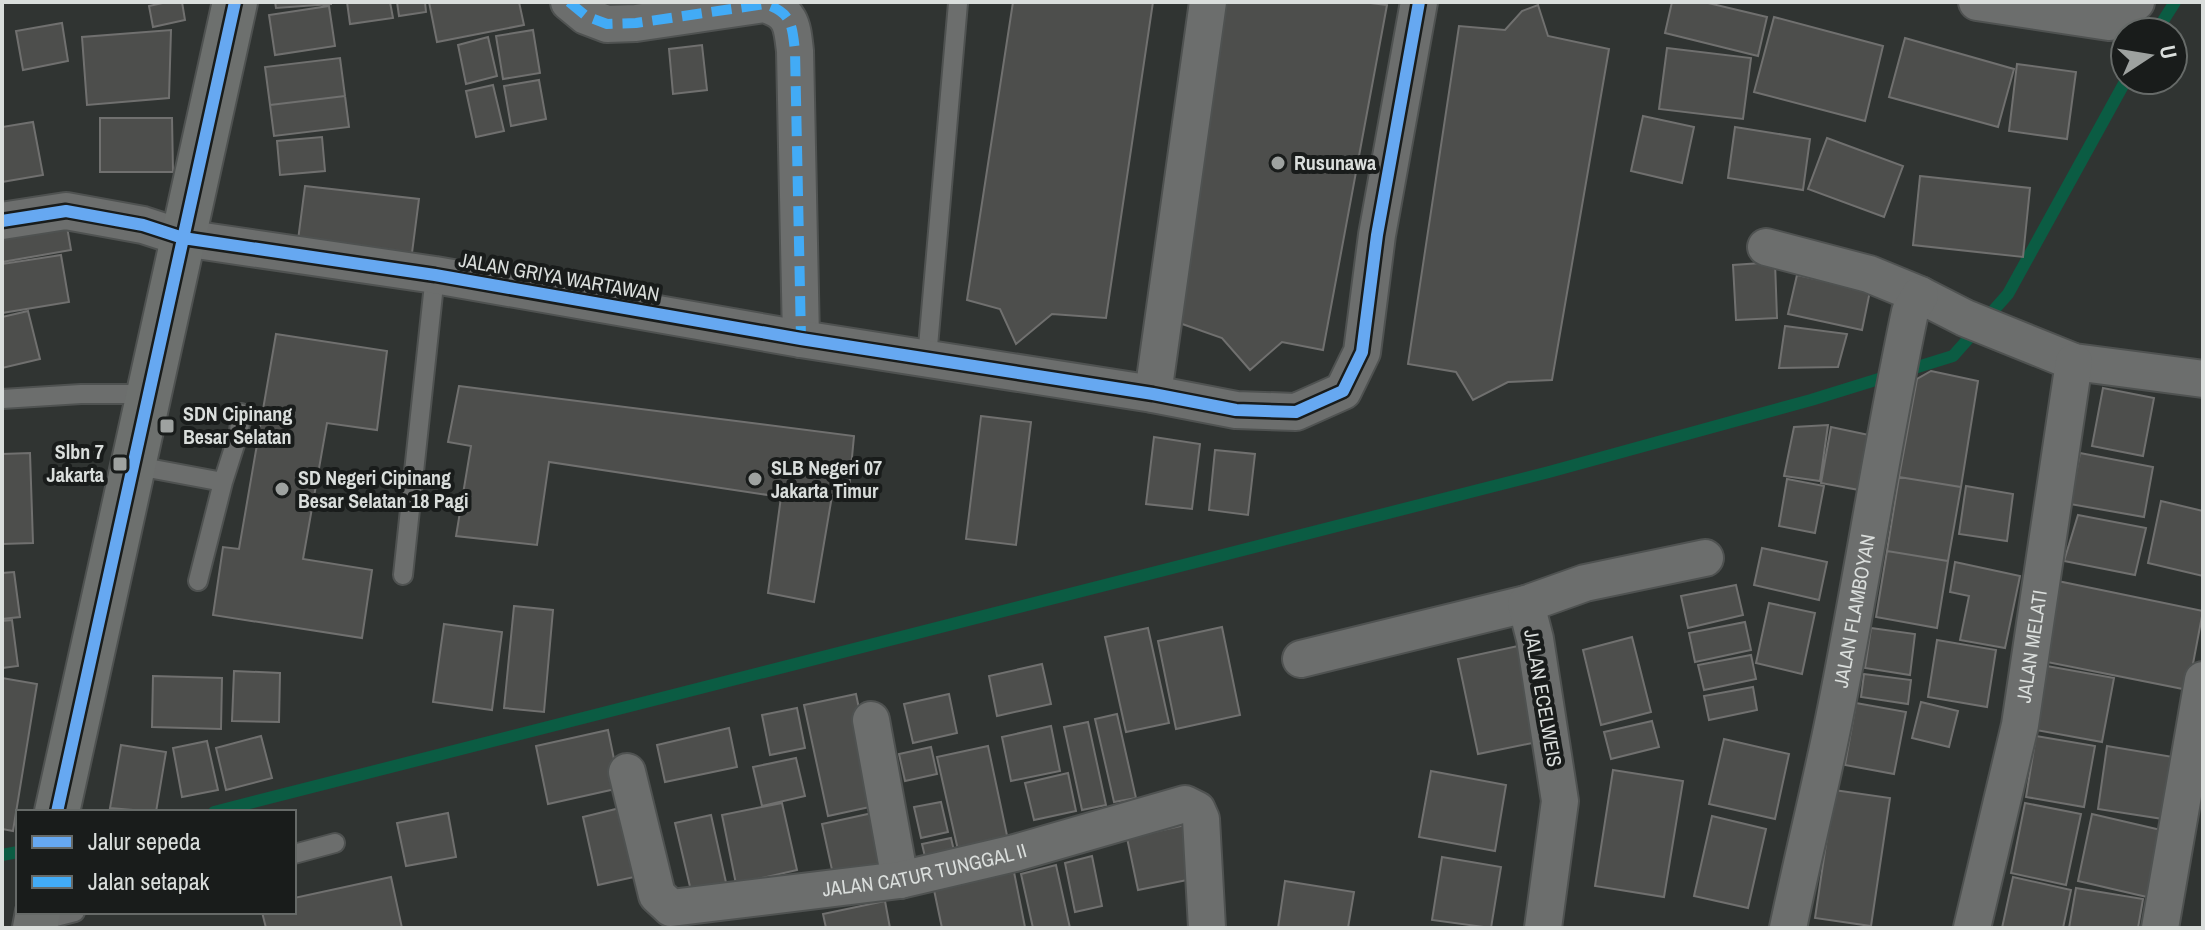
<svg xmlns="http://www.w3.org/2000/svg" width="2205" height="930" font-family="'Archivo Narrow',sans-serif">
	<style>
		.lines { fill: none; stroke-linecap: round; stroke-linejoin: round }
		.stream { stroke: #0b5c43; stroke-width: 12 }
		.building { fill: #4d4e4c; stroke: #70706f; stroke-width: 2 }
		.lane-casing { stroke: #4f5251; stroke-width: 22 }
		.street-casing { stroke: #4f5251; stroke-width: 40 }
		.secondary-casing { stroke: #4f5251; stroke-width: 48 }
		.lane { stroke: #6c6e6d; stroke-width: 18 }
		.street { stroke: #6c6e6d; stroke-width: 36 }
		.secondary { stroke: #6d706e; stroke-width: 44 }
		.quiet { stroke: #42abf6; stroke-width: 10; stroke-dasharray: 20 10; stroke-linecap: butt }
		.cycleway-casing { stroke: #191c1b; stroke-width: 17 }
		.cycleway { stroke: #66a8f1; stroke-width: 12 }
		.poi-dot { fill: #9ea2a0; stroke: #191c1b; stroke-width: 3 }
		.labels { text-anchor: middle; stroke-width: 8; stroke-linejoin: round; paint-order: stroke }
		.poi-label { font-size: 20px; font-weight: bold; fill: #dadedc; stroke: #191c1b; text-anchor: start }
		.street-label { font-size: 20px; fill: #dadedc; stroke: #191c1b }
	</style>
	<rect width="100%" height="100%" fill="#303432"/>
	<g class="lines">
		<path class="stream" d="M2156,32l19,-30
			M214,812l1335,-340 262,-72 142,-44 55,-62 118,-214
			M2,855l16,-3"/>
	</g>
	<path class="building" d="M167,2h15l3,18 -32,7 -4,-21z
		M275,2h56v2l-55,4z
		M347,2h43l3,16 -43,6z
		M397,2h28l1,10 -27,4z
		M429,2h90l5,23 -87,17z
		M1013,2h140l-47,316 -54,-4 -36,30 -16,-35 -33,-9z
		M1225,2h137l25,3 -64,345 -41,-8 -32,28 -28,-32 -51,-18z
		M1672,2h32l63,15 -9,39 -93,-23z
		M1538,5l10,31 61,13 -57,331 -44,2 -35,18 -17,-28 -48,-8 51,-338 46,4 17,-19z
		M329,6l6,40 -60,9 -6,-40z
		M1774,17l109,29 -18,75 -111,-29z
		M62,23l6,38 -45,9 -7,-39z
		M171,30l-2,68 -82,7 -5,-68z
		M533,30l7,43 -37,6 -7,-43z
		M488,37l9,39 -31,8 -8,-39z
		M1905,38l109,31 -16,58 -109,-30z
		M702,45l5,45 -34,4 -4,-45z
		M1667,48l84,10 -8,61 -84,-10z
		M340,58l5,38 -75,9 -5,-38z
		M2017,64l59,8 -9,67 -58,-8z
		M539,80l7,39 -35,7 -7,-40z
		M493,85l11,46 -28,6 -10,-46z
		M345,96l4,31 -75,9 -4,-31z
		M1643,116l51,11 -12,56 -51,-12z
		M100,118h72l1,54h-73z
		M33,122l10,53 -41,7v-55z
		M1735,127l75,12 -7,51 -75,-12z
		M322,137l3,34 -45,4 -3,-34z
		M1827,138l76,28 -19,51 -76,-28z
		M1920,176l110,12 -7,69 -110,-12z
		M305,186l114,13 -7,54 -114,-13z
		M65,215l6,35 -69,12v-36z
		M61,255l8,47 -67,11v-49z
		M1775,262l2,56 -41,2 -3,-55z
		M1797,275l73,16 -8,39 -74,-16z
		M28,311l12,48 -38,9v-51z
		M1785,326l62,8 -9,33 -59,1z
		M276,334l111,17 -10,79 -50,-7 -24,136 69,11 -10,68 -149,-23 10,-68 16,2z
		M1931,371l47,10 -17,106 -62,-10 18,-98z
		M459,386l395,50 -6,63 -16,-3 -18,106 -46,-9 13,-96 -232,-35 -12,83 -81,-9 15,-90 -23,-4z
		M2103,388l51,10 -11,58 -51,-10z
		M981,416l50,6 -15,123 -50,-6z
		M1828,425l-8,56 -36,-5 10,-49z
		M1831,427l38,8 -10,55 -38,-7z
		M1154,437l46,7 -8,65 -46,-5z
		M1215,450l40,4 -7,61 -39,-5z
		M30,453l3,90 -31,1v-90z
		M2080,453l73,14 -9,50 -74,-13z
		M1899,477l62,10 -13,74 -61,-10z
		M1787,479l37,7 -9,47 -36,-7z
		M1966,486l47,8 -6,47 -48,-7z
		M2161,501l42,10v65l-55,-13z
		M2078,515l68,13 -11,47 -71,-14z
		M1762,548l65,14 -8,38 -65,-15z
		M1887,551l61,10 -11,67 -61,-11z
		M1955,562l65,14 -15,72 -45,-8 9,-44 -19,-4z
		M14,572l6,45 -18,2v-46z
		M2053,580l150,31 -15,79 -151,-30z
		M1736,585l7,30 -55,13 -7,-32z
		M1769,603l46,10 -13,61 -46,-11z
		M514,606l39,4 -9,102 -40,-4z
		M12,620l6,46 -16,2v-47z
		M1745,622l6,28 -56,12 -6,-29z
		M444,624l58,8 -10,78 -59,-8z
		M1222,627l18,88 -64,14 -18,-88z
		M1148,628l21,95 -43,9 -21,-95z
		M1871,628l44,6 -5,41 -45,-7z
		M1632,637l19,75 -50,13 -18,-75z
		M1937,640l59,10 -9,57 -59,-10z
		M1527,644l20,96 -69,14 -20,-95z
		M1751,655l5,24 -52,11 -6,-25z
		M1042,664l9,40 -54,12 -8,-40z
		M2047,666l67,12 -12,64 -66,-12z
		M234,671l46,2 -1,49 -47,-1z
		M1864,674l47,6 -3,24 -47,-7z
		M153,676l69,2 -1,51 -69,-2z
		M2,678l35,6 -24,147 -11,-2z
		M1753,687l4,23 -48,10 -5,-24z
		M856,694l23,111 -51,11 -24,-111z
		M949,694l8,39 -44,10 -9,-39z
		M1921,702l37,9 -9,36 -37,-9z
		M1856,703l50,9 -12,62 -49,-9z
		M797,708l8,40 -35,7 -8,-40z
		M1117,714l19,84 -22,4 -19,-83z
		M1652,721l7,26 -48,12 -7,-27z
		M1088,722l18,83 -24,5 -18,-83z
		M1051,726l9,45 -49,10 -9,-44z
		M729,728l8,39 -72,15 -8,-37z
		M608,730l12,58 -72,16 -12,-58z
		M261,736l11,42 -46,12 -10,-42z
		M2036,736l59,10 -11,61 -58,-10z
		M1724,739l65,15 -14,65 -66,-15z
		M207,741l11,49 -36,7 -9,-49z
		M121,745l45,7 -10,60 -46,-4z
		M988,746l20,94 -50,10 -21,-93z
		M2107,746l66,11 -10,62 -65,-10z
		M931,747l6,27 -32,7 -6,-27z
		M796,758l9,38 -43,10 -9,-39z
		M1613,770l70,11 -19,116 -69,-11z
		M1431,771l75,14 -11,66 -76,-14z
		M1068,773l8,38 -42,9 -9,-37z
		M1834,790l56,8 -19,128 -56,-8z
		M941,802l7,30 -27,6 -7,-31z
		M782,803l15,67 -61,14 -14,-69z
		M2025,803l56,11 -15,71 -55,-12z
		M628,806l15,69 -45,10 -15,-68z
		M877,812l13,54 -56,13 -12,-55z
		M448,813l8,44 -50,9 -9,-43z
		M2092,814l69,16 -14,67 -69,-16z
		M711,815l16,72 -35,8 -17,-72z
		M1712,816l54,13 -18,79 -54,-12z
		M1185,825l12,53 -59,12 -11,-52z
		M951,838l4,17 -29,6 -4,-17z
		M1092,856l10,50 -27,6 -10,-49z
		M1442,857l59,10 -10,61 -59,-8z
		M1056,865l14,63h-37l-12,-54z
		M1014,872l11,55 -83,1 -8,-38z
		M391,877l11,51h-136l-4,-16h32v-14z
		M2013,877l58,13 -8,38h-61z
		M1285,881l69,11 -6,36h-70z
		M2076,888l67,11 -5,29h-69z
		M885,901l5,27h-64l-3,-14z"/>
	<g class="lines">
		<g class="lane-casing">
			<path id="lane" d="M927,358l31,-355
				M2,399l79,-5h66
				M132,465l91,17 16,-50 2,-19
				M403,575l32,-300
				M198,581l25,-99
				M294,854l41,-11
				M36,922l39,-10"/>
		</g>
		<g class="street-casing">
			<g id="street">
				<path d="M569,2l17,14 21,8 29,-1 129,-19c27,9 27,21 30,47l6,288"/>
				<path d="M1977,2l132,20 27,-20"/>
				<path d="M2,221l64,-10 77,14 40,13 252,37 366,64 352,55 83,16 60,2 47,-21 19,-39 15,-117 42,-233"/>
				<path d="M1766,247l103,27 51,21 45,23 109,44 129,17"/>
				<path d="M1153,394l55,-392"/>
				<path d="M1301,659l225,-55"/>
				<path d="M871,720l29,160"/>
				<path id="s1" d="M627,772l30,123 14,13 229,-28 115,-27 170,-49 12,6 4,9 6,109"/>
				<path d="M1543,928l17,-127 -25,-162 -9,-35 59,-21 120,-25"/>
				<path id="s2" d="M1788,928c15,-72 33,-143 47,-214 27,-134 47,-269 75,-402l10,-17"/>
				<path id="s3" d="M1972,928l48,-203 54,-363"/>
				<path d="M2160,928l43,-248"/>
			</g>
		</g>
		<g class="secondary-casing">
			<path id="secondary" d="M57,812l178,-810
				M35,928l3,-16"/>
		</g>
		<use href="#lane" class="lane"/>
		<use href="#street" class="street"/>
		<use href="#secondary" class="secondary"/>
		<path class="quiet" d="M569,2l17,14 21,8 29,-1 129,-19c27,9 27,21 30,47l6,288"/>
		<g class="cycleway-casing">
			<path id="cycleway" d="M2,221l64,-10 77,14 40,13 252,37 366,64 352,55 83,16 60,2 47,-21 19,-39 15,-117 42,-233
				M57,812l178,-810"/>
		</g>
		<use href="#cycleway" class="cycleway"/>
	</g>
	<g class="poi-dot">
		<circle cx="1278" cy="163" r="8"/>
		<rect x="159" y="418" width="16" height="16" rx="4"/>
		<rect x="112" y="456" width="16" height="16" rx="4"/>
		<circle cx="755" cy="479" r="8"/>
		<circle cx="282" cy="489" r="8"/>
	</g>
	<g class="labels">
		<g class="poi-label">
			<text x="1294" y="170">Rusunawa</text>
			<text x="183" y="421">SDN Cipinang<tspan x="183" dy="23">Besar Selatan</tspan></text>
			<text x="104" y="459" text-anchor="end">Slbn 7<tspan x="104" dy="23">Jakarta</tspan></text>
			<text x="771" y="475">SLB Negeri 07<tspan x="771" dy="23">Jakarta Timur</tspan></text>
			<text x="298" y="485">SD Negeri Cipinang<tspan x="298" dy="23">Besar Selatan 18 Pagi</tspan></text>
		</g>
		<g class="street-label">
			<text transform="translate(559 277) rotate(10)" y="7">JALAN GRIYA WARTAWAN</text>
			<text dy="7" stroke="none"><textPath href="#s2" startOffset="324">JALAN FLAMBOYAN</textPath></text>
			<text dy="7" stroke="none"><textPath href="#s3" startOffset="288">JALAN MELATI</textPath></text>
			<text transform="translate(1543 698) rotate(80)" y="7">JALAN ECELWEIS</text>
			<text dy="7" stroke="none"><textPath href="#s1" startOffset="402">JALAN CATUR TUNGGAL II</textPath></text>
		</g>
	</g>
	<rect width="2205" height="930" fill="none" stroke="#dadedc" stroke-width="8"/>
	<rect x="16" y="810" width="280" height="104" fill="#191c1b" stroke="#666a68" stroke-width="2"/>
	<rect x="32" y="836" width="40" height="12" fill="#66a8f1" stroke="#666a68" stroke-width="2"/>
	<text x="88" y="850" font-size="24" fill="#dadedc">Jalur sepeda</text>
	<rect x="32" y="876" width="40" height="12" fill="#42abf6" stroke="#666a68" stroke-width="2"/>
	<text x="88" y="890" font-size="24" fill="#dadedc">Jalan setapak</text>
	<g transform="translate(2149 56) rotate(78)"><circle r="38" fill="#191c1b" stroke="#666a68" stroke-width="2"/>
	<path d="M0-6L14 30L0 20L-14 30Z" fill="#9ea2a0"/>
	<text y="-12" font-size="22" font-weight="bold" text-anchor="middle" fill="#dadedc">U</text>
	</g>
</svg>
